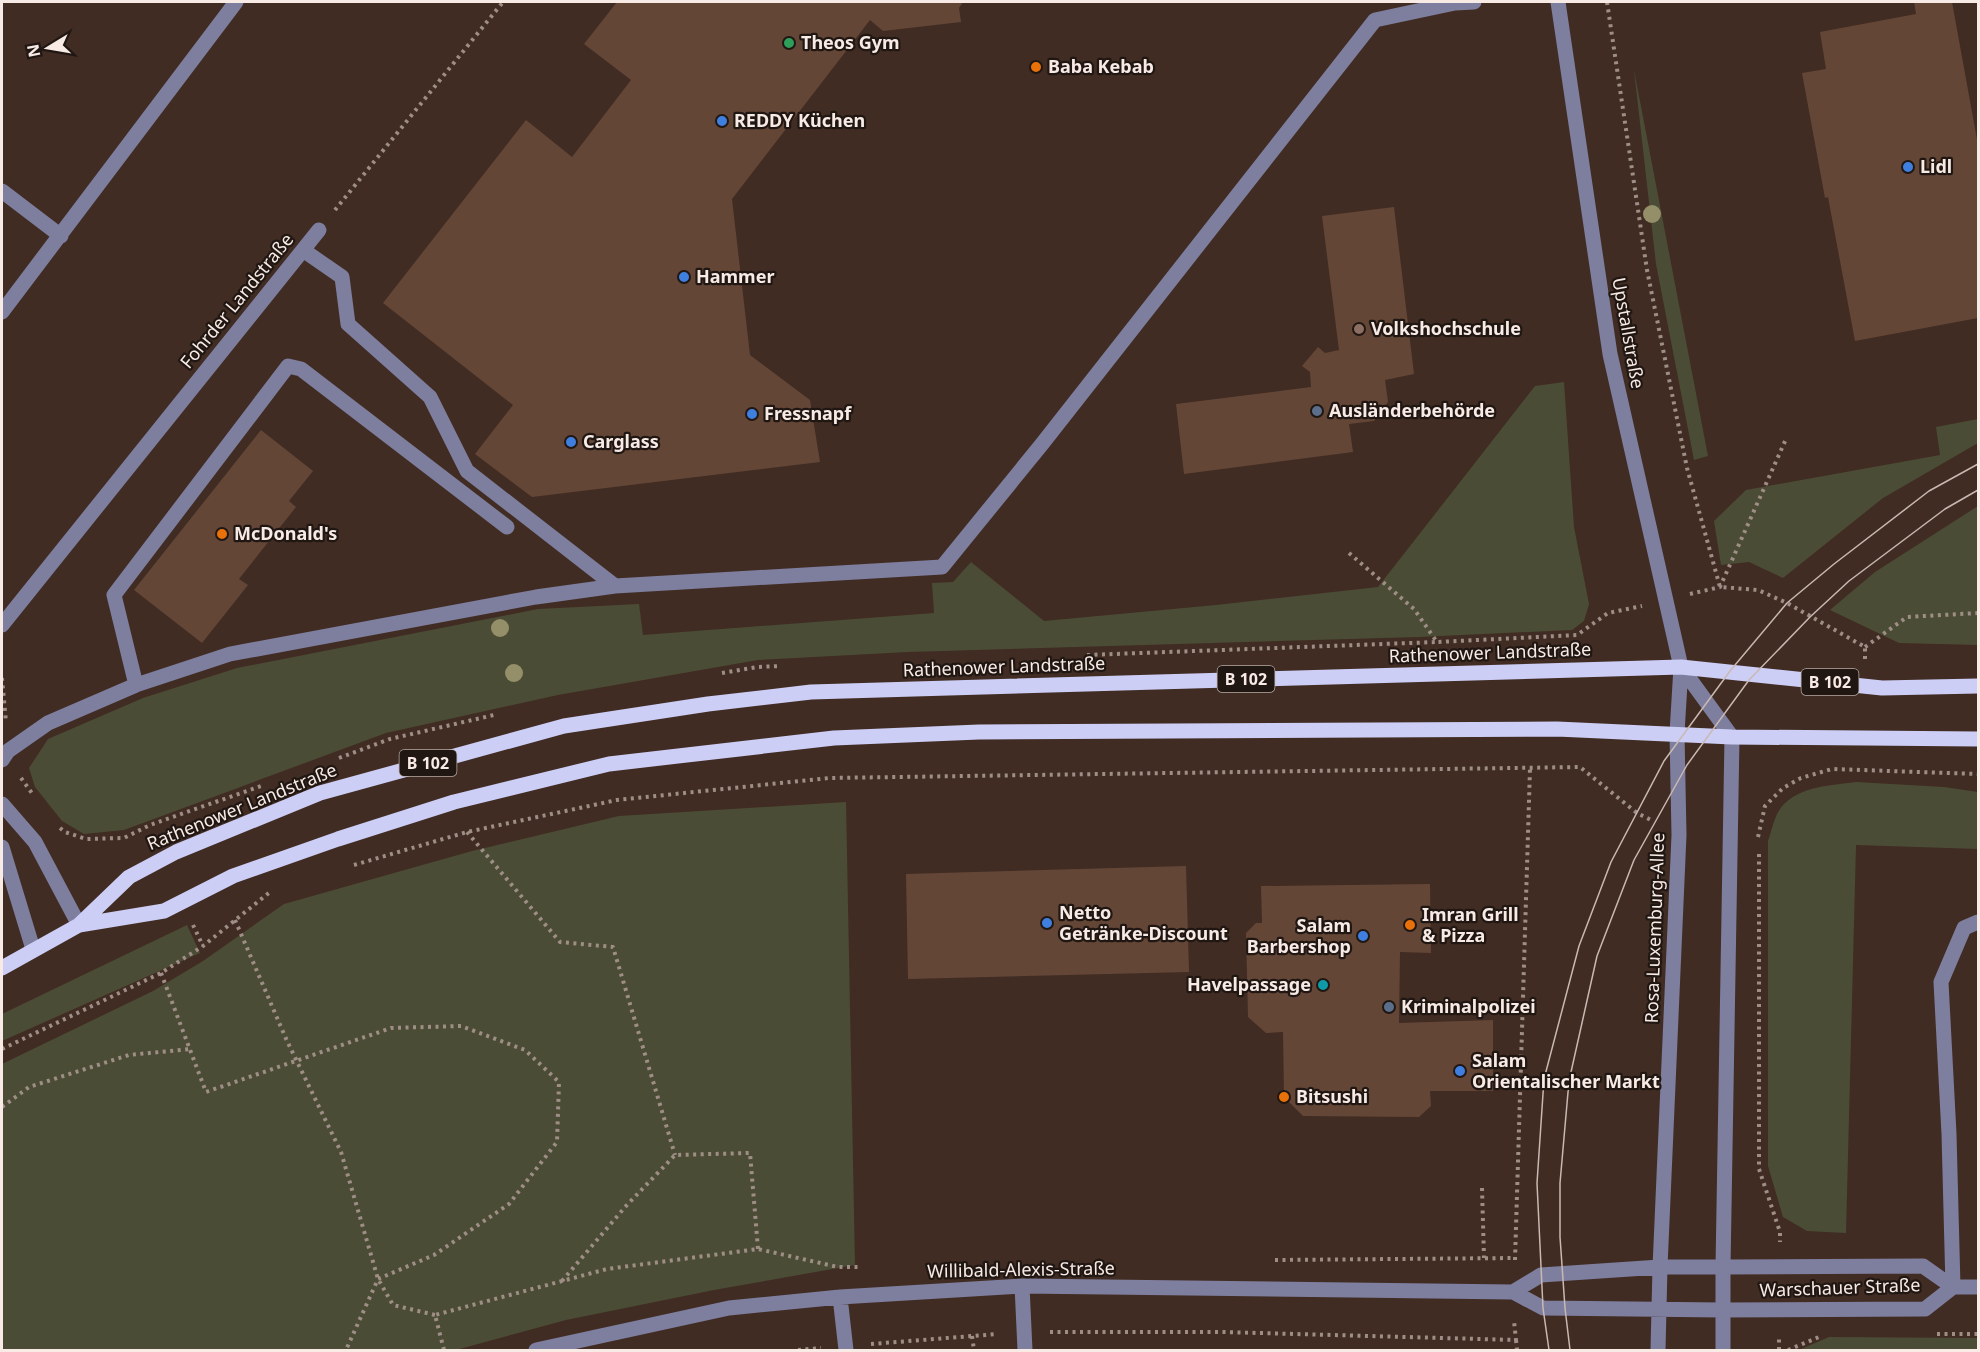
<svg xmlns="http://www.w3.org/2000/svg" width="1980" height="1352" font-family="'Noto Sans',sans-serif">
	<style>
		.green { fill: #4b4c35 }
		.building { fill: #644637 }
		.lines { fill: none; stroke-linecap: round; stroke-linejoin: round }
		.path { stroke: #9e8e86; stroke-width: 4; stroke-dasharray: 3 4.5; stroke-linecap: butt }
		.minor { stroke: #7e7e9e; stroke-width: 15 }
		.major { stroke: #cdcef6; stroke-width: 15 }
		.tram { stroke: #c9b9b2; stroke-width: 1.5 }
		.tree { fill: #948e69 }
		.leisure-dot { fill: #2e9e5b; stroke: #201713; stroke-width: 2 }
		.food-dot { fill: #e8710a; stroke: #201713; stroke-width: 2 }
		.shop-dot { fill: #3f7fe0; stroke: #201713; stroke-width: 2 }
		.education-dot { fill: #8d6e63; stroke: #201713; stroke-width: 2 }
		.service-dot { fill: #5c6f8a; stroke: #201713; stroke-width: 2 }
		.culture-dot { fill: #0f9aa8; stroke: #201713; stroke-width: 2 }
		.labels { text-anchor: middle; stroke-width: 4.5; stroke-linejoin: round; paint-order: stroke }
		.shield { fill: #201713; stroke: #b7aba5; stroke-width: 1.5 }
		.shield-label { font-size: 16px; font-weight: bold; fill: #f8eae4 }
		.poi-label { font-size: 18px; font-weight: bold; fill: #f8eae4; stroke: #201713; text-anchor: start }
		.street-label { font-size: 18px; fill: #f8eae4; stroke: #201713 }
	</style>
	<rect width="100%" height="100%" fill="#402c23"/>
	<path class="green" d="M1634,70l74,386 -14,4 -38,-196z
		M1564,382l10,145 15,77 -5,17 -12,9 -153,7 -511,15 -150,8 -200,35 -172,38 -262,97 -40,4 -22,-13 -27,-34 -6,-19 19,-29 95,-41 94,-30 301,-59 101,-5 4,31 291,-22 -2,-30 21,-1 18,-20 73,59 172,-16 162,-18 157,-201z
		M1978,419v24l-95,55 -100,80 -34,-16 -28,3 -7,-44 32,-31 194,-35 -4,-28z
		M1978,506v139l-79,-2 -69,-33 45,-38z
		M1856,782l88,5 34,5v57l-122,-4 -10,388 -39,-2 -24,-14 -15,-51v-325c3,-9 5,-18 9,-27 15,-28 51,-28 79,-32z
		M846,802l9,463 -141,25 -148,30 -110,30h-454v-286l151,-73 50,-30 81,-57 188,-53 147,-35z
		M187,925l13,28 -198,88v-27z
		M1829,1337l149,1v12h-179z"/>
	<path class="building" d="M617,2h346l-4,6 2,14 -78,9 -13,-11 -138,179 18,156 60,45 10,62 -288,35 -57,-43 38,-49 -130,-102 143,-183 46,37 59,-77 -47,-36z
		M1914,2h38l26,143v173l-123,23 -27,-144 -3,1 -23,-125 24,-4 -6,-37 96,-18z
		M1394,207l20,167 -29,6 3,22 -14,19 -25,3 4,28 -169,22 -8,-70 135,-17 -1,-15 -8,-6 16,-19 7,6 14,-3 -17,-134z
		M261,430l52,41 -24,30 7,6 -57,72 9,6 -46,58 -68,-53z
		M1186,866l3,106 -281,7 -2,-105z
		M1430,884l1,69 -31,-1 -1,71 94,-3v71h-63l1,15 -12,11 -116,-1 -19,-19 -1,-65 -17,1 -18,-16 -2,-84 10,-10h6l-1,-37z"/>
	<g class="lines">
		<path class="path" d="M1607,2l40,268 40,198 33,119 38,3 29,13 78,44v15
			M335,210l168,-208
			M1349,553l65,56 23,33 140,-7 31,-22 34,-7
			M1690,594l30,-7 66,-148
			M1865,647l42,-30 71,-4
			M1087,655l350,-13
			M722,673l35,-6 23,-1
			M2,678l4,44
			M339,758l51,-19 104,-24
			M21,778l13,18
			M60,828l5,4 21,7 38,-1 26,-13 111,-39
			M467,832l93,110 53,5 62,208
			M1758,837l7,-31 18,-18 18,-10 31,-9 146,5
			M1759,854v315l21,63v10
			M354,865l113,-33 150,-32 212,-22 751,-11 57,46 14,7
			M235,920l52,121 54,111 37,127 15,26 42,10
			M193,925l10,21
			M161,973l45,119 185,-64 70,-2 64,24 34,32 -2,60 -48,62 -75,51 -56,24 -32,71
			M2,1049l159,-76 42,-27 67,-54
			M2,1107l27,-20 100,-32 61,-6
			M1482,1188l2,70
			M1275,1260l240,-2
			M1515,1260l15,-492
			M562,1281l64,-75 49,-51 75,-2 8,96
			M1050,1332h172l294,8 -2,-19
			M1937,1334h41
			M972,1336l2,14
			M1516,1340l1,10
			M871,1344l127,-10
			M444,1350l-9,-35 172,-46 151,-20 80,18h21
			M798,1350l23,-2
			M1779,1350v-14
			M1788,1350l31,-13"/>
		<path class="minor" d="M1558,2l52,352 71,313 -4,66 2,102 -19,432 -2,83
			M2,191l59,45
			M303,250l39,27 6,47 82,73 37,74 148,115
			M2,312l234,-310
			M2,625l317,-395
			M1681,667l51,70 -9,530v83
			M136,685l-22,-90 174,-229 13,3 206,158
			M2,760l6,-9 40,-28 88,-38 94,-31 306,-57 79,-11 327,-19 100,-123 333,-424 80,-17 19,-1
			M2,804l33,38 44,83
			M2,847l31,102
			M1022,1286l3,64
			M1953,1287l-4,-153 -8,-152 23,-54 14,-6
			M1513,1292l28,-17 119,-8h63l200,-1 30,21h25
			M840,1297l6,53
			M536,1350l193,-42 111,-11 182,-11 491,6 30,16 179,2 203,-1 28,-22"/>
		<path class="major" d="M79,925l85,-14 69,-35 105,-37 116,-37 155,-38 225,-26 145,-6 578,-3 175,8 246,2
			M2,968l77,-43 50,-48 47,-25 144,-59 244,-67 144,-22 103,-12 870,-25 201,21 96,-2"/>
		<path class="tram" d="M1549,1350l-6,-42 -6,-125 7,-104 35,-133 32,-84 53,-101 66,-90 57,-68 47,-39 95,-73 49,-27
			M1570,1350l-5,-42 -5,-71v-54l9,-102 28,-125 37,-96 53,-95 62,-85 61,-63 39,-36 96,-72 33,-19"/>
	</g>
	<g class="tree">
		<circle cx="1652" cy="214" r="9"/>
		<circle cx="500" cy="628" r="9"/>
		<circle cx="514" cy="673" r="9"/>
	</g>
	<circle class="leisure-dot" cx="789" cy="43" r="6"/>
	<g class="food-dot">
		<circle cx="1036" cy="67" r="6"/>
		<circle cx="222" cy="534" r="6"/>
		<circle cx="1410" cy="925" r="6"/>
		<circle cx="1284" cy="1097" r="6"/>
	</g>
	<g class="shop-dot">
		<circle cx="722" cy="121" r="6"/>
		<circle cx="1908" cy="167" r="6"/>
		<circle cx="684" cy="277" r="6"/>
		<circle cx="752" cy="414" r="6"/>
		<circle cx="571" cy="442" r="6"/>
		<circle cx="1047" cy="923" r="6"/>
		<circle cx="1363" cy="936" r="6"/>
		<circle cx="1460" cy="1071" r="6"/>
	</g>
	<circle class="education-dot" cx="1359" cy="329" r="6"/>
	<g class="service-dot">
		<circle cx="1317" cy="411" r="6"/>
		<circle cx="1389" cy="1007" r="6"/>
	</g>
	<circle class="culture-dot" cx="1323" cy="985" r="6"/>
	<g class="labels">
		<g class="shield">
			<rect x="1217.5" y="666" width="57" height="26" rx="4.5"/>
			<rect x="1801.5" y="669" width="57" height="26" rx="4.5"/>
			<rect x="399.5" y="750" width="57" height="26" rx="4.5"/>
		</g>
		<g class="shield-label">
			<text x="1246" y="685">B 102</text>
			<text x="1830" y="688">B 102</text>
			<text x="428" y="769">B 102</text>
		</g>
		<g class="poi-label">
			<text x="801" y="49">Theos Gym</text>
			<text x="1048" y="73">Baba Kebab</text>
			<text x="734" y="127">REDDY Küchen</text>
			<text x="1920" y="173">Lidl</text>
			<text x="696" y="283">Hammer</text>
			<text x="1371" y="335">Volkshochschule</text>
			<text x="1329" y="417">Ausländerbehörde</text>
			<text x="764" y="420">Fressnapf</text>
			<text x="583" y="448">Carglass</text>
			<text x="234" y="540">McDonald's</text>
			<text x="1059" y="919">Netto<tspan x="1059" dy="21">Getränke-Discount</tspan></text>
			<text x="1422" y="921">Imran Grill<tspan x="1422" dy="21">&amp; Pizza</tspan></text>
			<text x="1351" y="932" text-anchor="end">Salam<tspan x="1351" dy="21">Barbershop</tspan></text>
			<text x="1311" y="991" text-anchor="end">Havelpassage</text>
			<text x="1401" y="1013">Kriminalpolizei</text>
			<text x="1472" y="1067">Salam<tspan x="1472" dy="21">Orientalischer Markt</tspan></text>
			<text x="1296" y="1103">Bitsushi</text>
		</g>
		<g class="street-label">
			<text transform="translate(237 301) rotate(-51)" y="6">Fohrder Landstraße</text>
			<text transform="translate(1628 333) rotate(80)" y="6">Upstallstraße</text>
			<text transform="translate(1490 653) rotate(-2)" y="6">Rathenower Landstraße</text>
			<text transform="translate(1004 667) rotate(-2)" y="6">Rathenower Landstraße</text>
			<text transform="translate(242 807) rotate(-22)" y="6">Rathenower Landstraße</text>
			<text transform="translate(1655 928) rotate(-88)" y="6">Rosa-Luxemburg-Allee</text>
			<text transform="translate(1021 1270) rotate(-1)" y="6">Willibald-Alexis-Straße</text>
			<text transform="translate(1840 1288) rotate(-2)" y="6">Warschauer Straße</text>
		</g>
	</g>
	<rect width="1980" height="1352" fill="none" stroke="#f8eae4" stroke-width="6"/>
	<g transform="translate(48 48) rotate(259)" stroke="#201713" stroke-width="4.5" paint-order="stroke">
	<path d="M0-4.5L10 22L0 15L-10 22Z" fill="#f8eae4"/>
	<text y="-9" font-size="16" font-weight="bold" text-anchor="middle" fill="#f8eae4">N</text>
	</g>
</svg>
